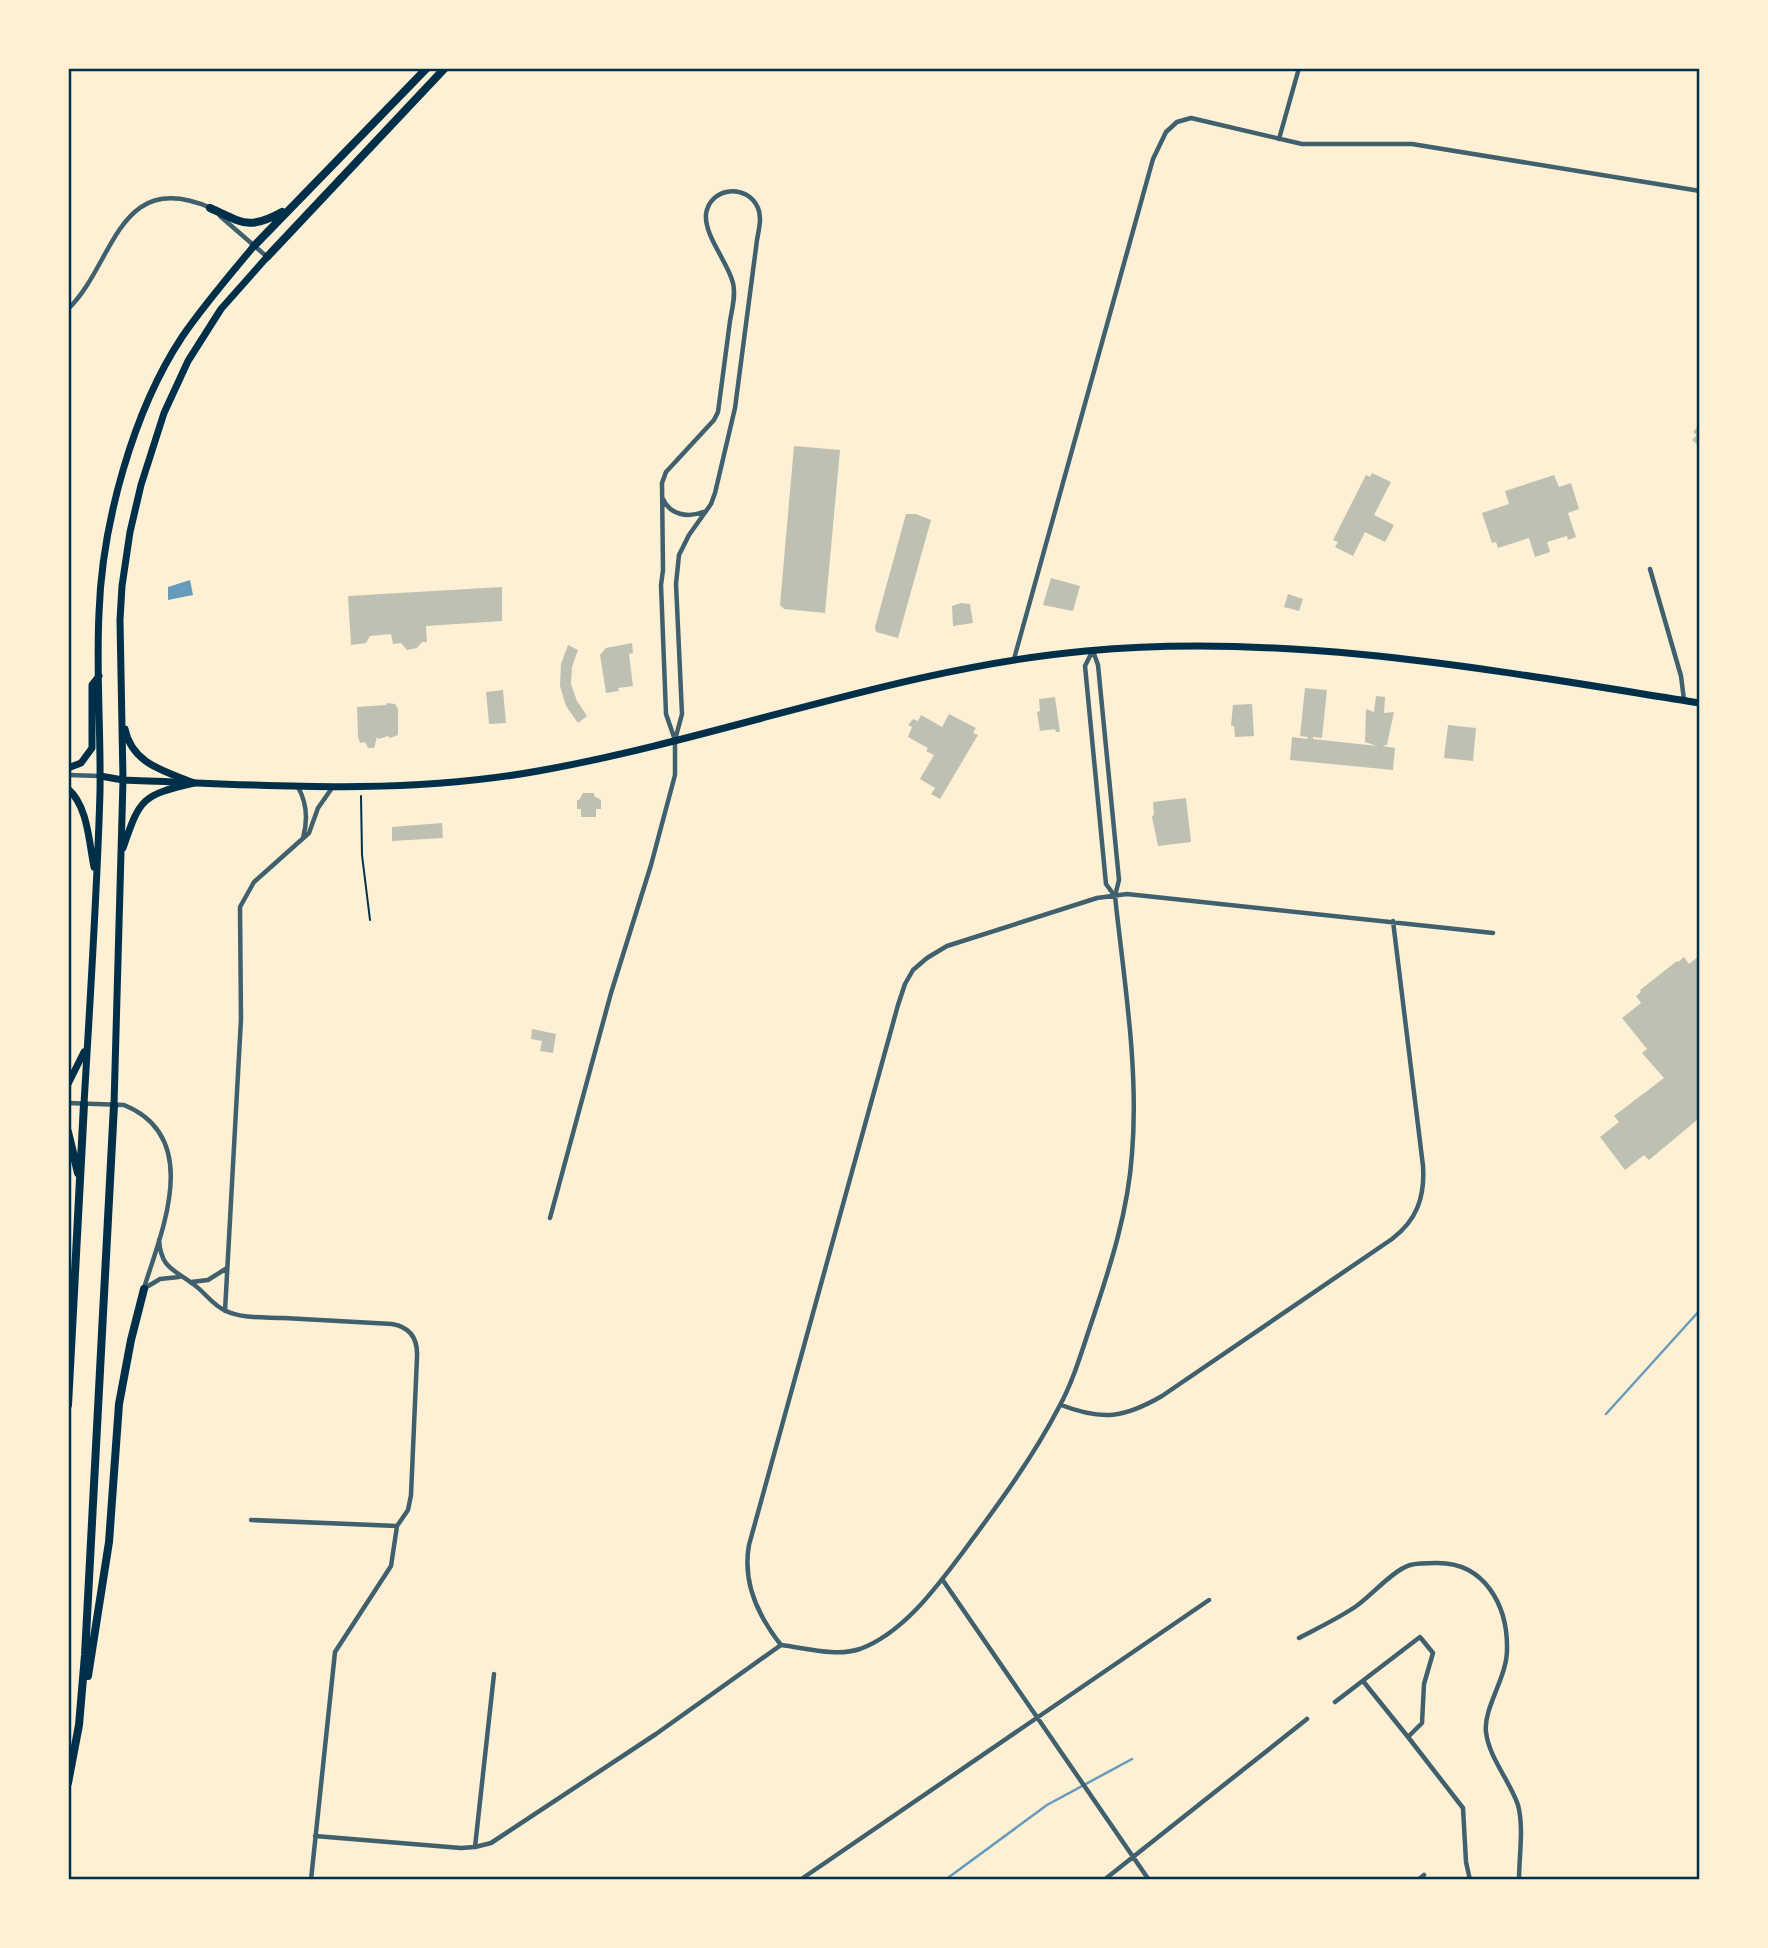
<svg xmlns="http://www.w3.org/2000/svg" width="1768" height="1948" font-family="'Roboto Condensed',sans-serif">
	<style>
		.water { fill: #669bbc }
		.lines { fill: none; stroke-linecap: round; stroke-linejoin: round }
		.stream { stroke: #669bbc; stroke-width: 2.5 }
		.building { fill: #bec0b2 }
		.path { stroke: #003049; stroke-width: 2 }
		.minor { stroke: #3f606c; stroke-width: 4.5 }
		.primary { stroke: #003049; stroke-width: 7 }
		.trunk { stroke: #003049; stroke-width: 7 }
		.motorway { stroke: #003049; stroke-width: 8 }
		.neatline { fill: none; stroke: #003049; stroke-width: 2.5 }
	</style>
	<rect width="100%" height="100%" fill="#fdf0d5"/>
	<path class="water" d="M190,580l3,15 -25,5v-13z"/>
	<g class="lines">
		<path class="stream" d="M1606,1414l94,-104
			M945,1880l102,-75 85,-46"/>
	</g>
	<path class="building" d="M1700,424v23l-8,-7 5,-5 -4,-3z
		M794,446l46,4 -15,163 -41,-4 -4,-4z
		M1372,473l19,9 -17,33 20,10 -9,17 -20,-10 -12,24 -18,-9 3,-5 -5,-2 33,-65 4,2z
		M1554,475l5,12 12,-4 8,26 -11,4 8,24 -8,3 -1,-4 -20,6 3,10 -15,5 -6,-19 -31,10 -2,-6 -4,1 -10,-30 27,-9 -4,-13z
		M906,514h10l15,6 -33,118 -22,-6 -1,-5z
		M1051,578l29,8 -7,25 -30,-6z
		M502,587v34l-76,5 1,16h-5l-5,6 -10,2 -6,-7 -8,1 -2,-10 -21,2 -4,7 -15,2 -3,-49z
		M1288,594l15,5 -4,12 -15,-4z
		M961,603l9,1 3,19 -20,3 -1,-20z
		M632,643l1,10 -4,1 4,32 -15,2 1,3 -13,2 -6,-38 6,-7z
		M568,645l10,5 -6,17 -1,17 6,17 10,15 -9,7 -12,-17 -6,-20 1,-22z
		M1305,688l22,2 -5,48 -9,-1v2l64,7 -12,-4 1,-33 8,3 2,-16 9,1 -1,16 10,-1 -7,33 -5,1 13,2 -2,22 -103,-10 2,-23 15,2 1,-2 -8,-1z
		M503,690l3,33 -17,1 -3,-32z
		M1055,697l5,35h-4l-1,-3 -15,2 -3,-19 3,-1 -1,-12z
		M387,703l8,1 3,5v26l-8,3 -2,-2 -9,3 -2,-2 -3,11h-6l-3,-6 -5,1 -2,-6 -1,-30 29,-2z
		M1252,704l2,32 -19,1 -1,-11h-3l2,-21z
		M949,714l27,14 -3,5 5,2 -38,64 -9,-5 4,-6 -15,-9 14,-24 -8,-4 2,-3 -20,-11 4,-10 -4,-2 5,-6 5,2 3,-6 21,12z
		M1448,725l28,3 -3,33 -29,-3z
		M583,793h11v3l7,4v9h-5v8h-15v-8h-4v-9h2z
		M1186,798l5,44 -33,4 -6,-29 2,-3 -1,-12z
		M442,823l1,15 -51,3v-14z
		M1700,955v168l-3,-3 -48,40 -5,-5 -19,15 -25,-33 19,-15 -5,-6 50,-38 -22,-25 5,-4 -25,-31 19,-15 -5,-7 5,-4 -1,-2 37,-29 1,1 6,-5 5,7z
		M532,1029l24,5 -3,19 -13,-2 2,-10 -11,-2z"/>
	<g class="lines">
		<path class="path" d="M361,796l1,59 8,65"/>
		<path class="minor" d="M1279,139l20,-71
			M220,216l46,40
			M68,309c47,-45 49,-142 143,-101
			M663,499c7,16 25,19 40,13
			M1650,569l31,107 3,24
			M1093,650l-8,16 21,218 8,11
			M1014,659l139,-500 13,-27 11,-10 14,-4 111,26h110l288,47
			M68,775l32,1
			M298,787c9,16 10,33 5,51
			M68,1103l56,2c79,32 38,125 20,183
			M550,1218l61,-225 40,-128 24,-90v-35l-9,-26 -5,-129 2,-15 -1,-87 4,-11 48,-52 4,-8c4,-31 8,-61 12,-91 2,-12 6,-26 3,-38 -5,-21 -29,-47 -27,-69 4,-27 41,-31 52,-6 4,9 1,21 -1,32l-22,168 -20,85 -4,11 -22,31 -10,20 -3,29 6,130 -7,26
			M159,1240c2,28 14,29 34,44 12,8 19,21 33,27 17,8 39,6 58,7 36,2 72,4 108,6 18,3 26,14 25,33l-6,138 -3,15 -11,16
			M191,1282l17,-2 19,-12
			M145,1288l15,-9 19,-2
			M225,1311l16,-292 -1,-112 14,-25 55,-49 9,-25 14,-20
			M1061,1405c42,16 63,13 101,-9l230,-157c25,-19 33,-42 31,-73l-30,-245
			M251,1520l146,6 -6,40 -56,86 -24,228
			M942,1579l207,301
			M1299,1638c19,-10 38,-19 56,-31 16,-11 37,-36 55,-42 8,-2 18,-2 26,-2 49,-1 72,43 71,87 0,27 -24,59 -21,82 3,26 24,49 32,73 6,23 1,51 1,75
			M781,1645c-23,-29 -39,-62 -32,-100l149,-540 7,-21 8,-14 14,-12 20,-12 150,-48 30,-4 366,39
			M781,1645c25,3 55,12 79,4 43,-16 76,-61 103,-97 34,-46 69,-93 96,-145 15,-27 24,-60 34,-89 18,-54 35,-107 39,-164 7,-86 -8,-173 -17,-258l4,-16 -21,-215 -5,-14
			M1363,1681l45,56
			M1335,1702l85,-65 13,16 -9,31 -2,39 -14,14 55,71 3,54 4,18
			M315,1836l146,12 14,-1 16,-4 165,-109 125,-89
			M475,1847l19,-173
			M800,1880l409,-280
			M1104,1880l203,-161
			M1418,1880l6,-5"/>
		<path class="primary" d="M100,776l23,4c139,5 277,16 415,-9 185,-33 361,-103 548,-120 206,-19 411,20 614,52"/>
		<path class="trunk" d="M125,729c7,35 40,42 69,54
			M68,768l13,-5 11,-15v-63l7,-9
			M68,789c20,17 21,54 26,78
			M123,848c17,-50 19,-53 71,-65
			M68,1084l16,-32
			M84,1104c6,-104 13,-208 16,-312 1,-60 -4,-120 -1,-179 3,-89 34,-202 83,-276 22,-32 47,-61 72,-91
			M114,1105l9,-325 -3,-160 2,-34 8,-54 11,-47 23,-72 24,-52 33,-52 46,-52"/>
		<path class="motorway" d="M210,208c32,14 38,23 72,4
			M254,246l173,-178
			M267,257l178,-189
			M68,1132l10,41
			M68,1405l16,-301
			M88,1676l21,-134 10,-138 12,-64 13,-51
			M68,1783l11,-58 6,-70 29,-550"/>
	</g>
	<rect width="1768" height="1948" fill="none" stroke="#fdf0d5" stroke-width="140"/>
	<rect x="70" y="70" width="1628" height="1808" class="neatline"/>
</svg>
